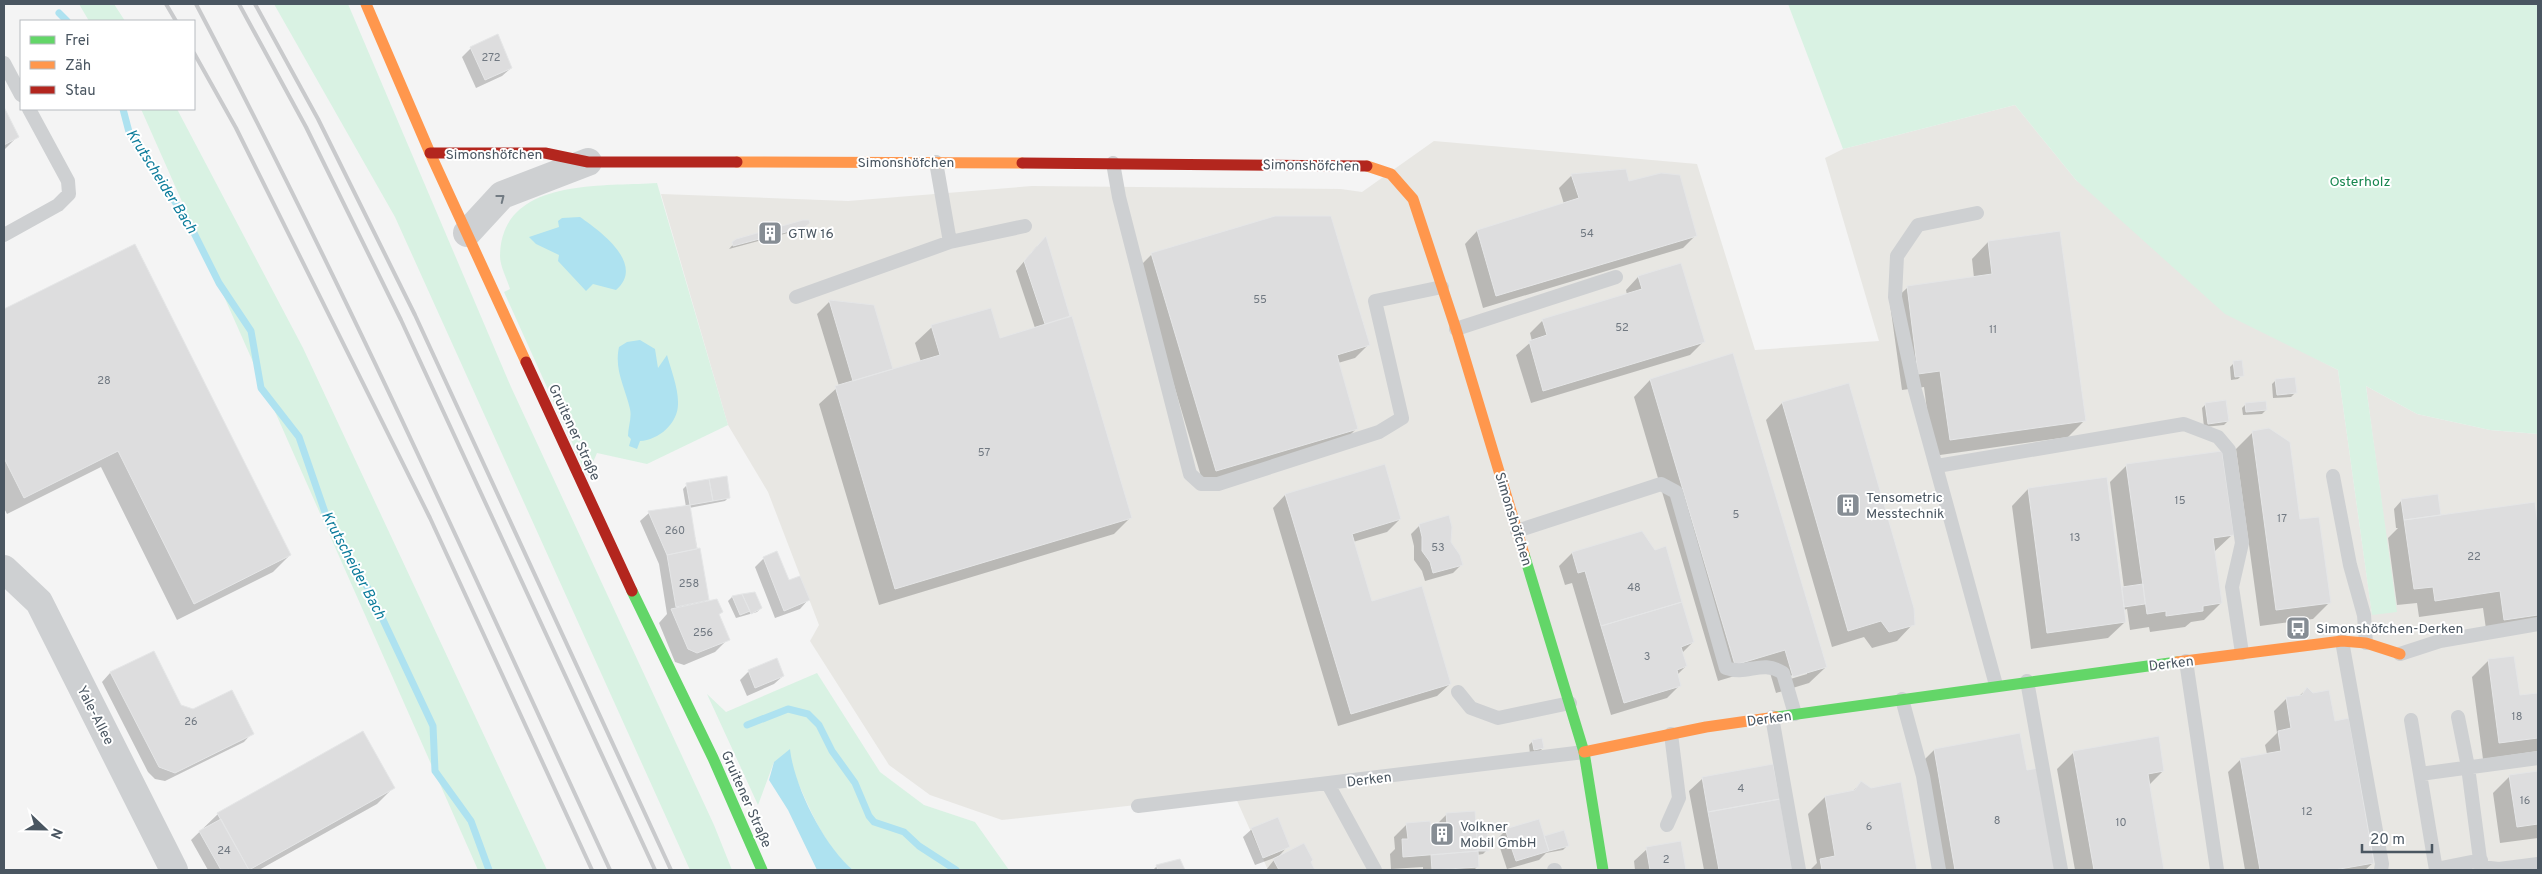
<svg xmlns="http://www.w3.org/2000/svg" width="2542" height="874" font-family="Overpass,sans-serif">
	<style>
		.commercial { fill: #e8e7e3 }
		.green { fill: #d9f2e3 }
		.water { fill: #aee2f0 }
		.shadow { fill: #0003; fill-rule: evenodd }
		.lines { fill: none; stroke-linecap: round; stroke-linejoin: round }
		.stream { stroke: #aee2f0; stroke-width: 7 }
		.building { fill: #ddddde; stroke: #e5e6e7 }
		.lane { stroke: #ced0d2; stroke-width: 14 }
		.street { stroke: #ced0d2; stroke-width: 28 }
		.fast { stroke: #63d668; stroke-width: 11 }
		.slow { stroke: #ff974d; stroke-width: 11 }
		.jam { stroke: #b3261e; stroke-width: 11 }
		.rail { stroke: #c9cacc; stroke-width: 4 }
		.oneway { stroke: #727b83 }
		.labels { text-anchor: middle; stroke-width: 4; stroke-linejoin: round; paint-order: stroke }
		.number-label { font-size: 11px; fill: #707881 }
		.street-label { font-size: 14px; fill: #4a5661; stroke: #fff }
		.park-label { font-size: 14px; fill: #17864f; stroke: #fff }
		.poi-label { font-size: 14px; fill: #4a5661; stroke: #fff; text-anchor: start }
		.water-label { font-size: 15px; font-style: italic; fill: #0c7c9b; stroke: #fff }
	</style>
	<rect width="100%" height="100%" fill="#f4f4f4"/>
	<path class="commercial" d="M2015,105l61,75 212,164 50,26 34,244 24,-3 -30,-225 51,28 73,16 48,4v436h-1270l-34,-76 -232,26 -72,-25 -41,-30 -79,-124 9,-16 -51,-133 -40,-67 -67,-231 187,7 184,-15 309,3 21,3 72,-51 263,23 58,186 124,-9 -54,-183 18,-9z"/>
	<path class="green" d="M79,4h35l11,17h-36z
		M274,4h74l163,383 203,438 18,45h-42l-295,-653z
		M1788,4h750v430l-48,-4 -73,-16 -51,-28 31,226 -25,3 -34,-245 -113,-56 -149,-134 -61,-75 -172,44z
		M141,109h36l126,239 244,522h-69z
		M657,183l71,242 -81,39 -50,-11 -10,23 -83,-184 6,-3c-3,-10 -10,-23 -10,-33 1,-79 102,-69 157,-73z
		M817,673l63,99 44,33 51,17 34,48h-156c-31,-25 -44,-65 -61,-100l-18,-8 -16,43 -51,-111 19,18z"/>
	<path class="water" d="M580,217c20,14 66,47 36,73l-23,-6 -7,7 -28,-30 1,-6 -23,-11 -7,-7 30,-10 -1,-6 4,-3z
		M640,340l15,9 3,19 9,-13c4,15 11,32 11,47 1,21 -19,38 -38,39l-3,8 -8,-3 2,-7 -3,-3c0,-9 4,-18 2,-27 -5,-22 -16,-39 -11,-62l8,-5z
		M790,749c4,37 34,97 63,121h-36l-29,-60 -19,-30 5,-18z"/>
	<path class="shadow" d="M471,48l40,20 -9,8 -26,12 -14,-31z
		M4,110l13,27 -13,13z
		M1572,175l56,8 68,52 -13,13 -200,60 -18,-64 12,-13 87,-27 -5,-16z
		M809,223l-10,7 -70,19 8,-9z
		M1988,242l97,178 -17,17 -135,19 -9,-69 -22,3 -12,-86 17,-16 67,-10 -2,-19z
		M134,245l156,310 -17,17 -96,48 -76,-153 -94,47 -3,-6v-197z
		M1037,246l32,70 -3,3 64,199 -16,16 -235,71 -60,-201 20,-18 -22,-72 12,-12 60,70 32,-10 -6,-19 17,-16 67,12 36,-11 -19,-57z
		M1152,254l216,91 -13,13 -17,5 19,65 -13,13 -141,42 -64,-216z
		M1638,277l65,65 -13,13 -159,48 -15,-48 16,-14 -2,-8 13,-13 84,-25 -1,-5z
		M2234,363l8,12 -4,4 -7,1 -1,-13z
		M1650,380l176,287 -17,16 -33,10 -8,-27 -50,15 -84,-284zM1807,671v3l-20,6 -1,-3z
		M2276,380l19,13 -4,4 -18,1 -1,-14z
		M1782,403l131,221 -16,17 -25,7 -8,-11 -32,10 -66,-227z
		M2206,404l22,17 -4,4 -20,2 -2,-19z
		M2246,404l20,6 -4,4 -19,1 -1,-7z
		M2253,432l46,88 31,82 -17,17 -53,7 -24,-177z
		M2127,465l105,70 -18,17 7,51 -17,17 -13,2 -6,5 -35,5 -1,-5 -19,3 -3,-21 -4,1 2,12 -17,16 -77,11 -19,-143 16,-17 93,101 3,-2 -14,-106z
		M687,485l42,12 -4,4 -36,7 19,92 -3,3 17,9 -4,3 10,24 -13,13 -31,13 -9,-3 -16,-39 8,-9 -8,-50 -19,-43 9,-8 37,-6 -3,-18z
		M1285,495l115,24 -13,13 -34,10 18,60 79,82 -13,12 -99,30 -65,-218z
		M2402,500l35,17 101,2v110l-51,7 -4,-28 -64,9 -2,-14 -20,2 -9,-67 10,-10h-2l-2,-19z
		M1420,525l30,17 12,22 -9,9 -28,8 -3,-10 -8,-11v-14l-3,-12z
		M1641,533l52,109 -11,11 4,13 -9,9 3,10 -13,13 -56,17 -39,-132 -7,2 -6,-19 13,-13z
		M764,558l44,42 -8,9 -25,9 -20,-51z
		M755,593l6,15 -4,4 -21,6 -8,-17 4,-4z
		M153,653l28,53 71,27 -8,9 -79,39 -10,-2 -7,-7 -46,-90 8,-9z
		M2488,661l31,36 19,-3v57l-55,8 -11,-82z
		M749,671l34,5 -9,8 -27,12 -7,-16z
		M2307,689l27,33 39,141 -8,7h-120l-17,-98 13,-13 26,-5 -2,-9 12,-12 -3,-22 12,-12 13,-3z
		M2019,735l7,37 30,98h-120l-19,-103 17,-17z
		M1533,741l10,7 -4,4 -9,2 -1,-9z
		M2074,752l89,19 -14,14 14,85h-88l-18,-101z
		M1772,766l19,102 -2,2h-85l-15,-79 13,-12z
		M2538,772v66l-38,5 -7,-50 17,-17z
		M1861,783l10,6 29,-6 16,87h-106l7,-7 -9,-49 17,-17 27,-5z
		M394,787l-17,17 -118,66h-51l-17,-30 27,-26z
		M1447,814l28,19 12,17 -4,4 -6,1 1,11 -4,4h-51v-3l-32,2 -1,-15 5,-5 -1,-12 13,-13 26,4z
		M1252,829l36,17 -9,10 -24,9 -12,-28z
		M1506,830l38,7 23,9 -4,4 -17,3 -7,7 -32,9 -10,-30z
		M1680,843l5,27h-50l-1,-9 13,-12z
		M1303,844l11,26h-48l8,-10z
		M1179,860l3,10h-29l4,-4z"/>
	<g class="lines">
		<path class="stream" d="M59,13l8,8
			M123,109l6,23 60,91 30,60 32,48 10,57 38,49 30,87 40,66 64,136 2,45 36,50 18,49
			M747,725l41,-16 20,5 11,11 13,26 23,32 14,33 5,6 30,10 15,14 37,24"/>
	</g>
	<path class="building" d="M498,34l14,34 -27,12 -15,-33z
		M4,107l15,30 -15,8z
		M1626,169l3,12 32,-8 19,2 17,61 -201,60 -19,-66 102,-32 -8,-24z
		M1275,216h56l39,129 -33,10 21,74 -142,42 -65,-218z
		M803,220h6l1,3 -5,4 -72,19 -1,-4 4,-3z
		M2060,231l26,190 -136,19 -10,-69 -22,3 -11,-88 85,-12 -4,-33z
		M1046,236l24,80 -25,8 -21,-63z
		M135,244l156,311 -97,49 -76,-153 -94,47 -20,-40v-149z
		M1681,263l24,79 -162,49 -14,-50 18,-6 -5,-16 100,-30 -4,-13z
		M829,300l45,5 19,64 -40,12z
		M991,308l9,30 72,-22 60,202 -237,71 -60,-203 105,-31 -9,-30z
		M1733,353l94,314 -34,10 -8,-27 -50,15 -85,-286z
		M2242,360l2,16 -9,1 -2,-16z
		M2295,377l2,16 -20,2 -2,-16z
		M1849,383l65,225 1,17 -26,7 -8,-11 -33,10 -66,-229z
		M2226,400l3,21 -21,3 -3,-21z
		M2266,401l1,9 -21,2 -1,-9z
		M2269,428l21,14 10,77 19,-2 12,86 -55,7 -24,-179z
		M2222,451l12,84 -21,3 9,65 -19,3v5l-37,5v-5l-19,3 -21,-150z
		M1385,464l16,55 -49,15 20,67 50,-15 29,98 -100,30 -66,-220z
		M727,476l3,22 -17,3 -4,-22z
		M2107,477l19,145 -79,11 -19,-145z
		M709,479l4,22 -23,4 -4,-22z
		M2438,494l3,21 -37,5 -3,-21z
		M2535,502l3,24v89l-34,5 -4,-29 -65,10 -2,-14 -19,2 -10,-69z
		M690,505l7,44 -30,6 -19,-44z
		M1449,515l3,12 -1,15 9,13 3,10 -30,8 -3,-11 -8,-11v-14l-3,-13z
		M1642,531l13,19 11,-4 16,56 -81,24 -16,-55 -7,2 -6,-21z
		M700,548l9,52 -33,7 -9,-52z
		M777,551l12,29 11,-4 10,24 -26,11 -21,-54z
		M2143,584l2,20 -21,3 -2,-20z
		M755,592l7,16 -11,6 -9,-20z
		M742,594l8,17 -10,4 -8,-19z
		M717,599l6,13 -4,2 11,26 -33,13 -9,-4 -17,-40z
		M1682,602l12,40 -13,5 6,19 -10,4 4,16 -57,17 -23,-77z
		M154,651l27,54 12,4 39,-19 22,44 -79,39 -16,-6 -49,-95z
		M2514,656l6,39 18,-2v45l-39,5 -11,-84z
		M777,658l7,18 -29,12 -7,-18z
		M2307,687l6,6 16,-3 6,31 14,-3 25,145 -40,7h-74l-20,-112 41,-7 -3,-20 13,-3 -5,-31 16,-2z
		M363,731l32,57 -146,82 -32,-57z
		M2020,733l7,37 12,-2 18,102h-102l-21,-121z
		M2159,736l5,35 -16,3 16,96h-70l-21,-119z
		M1542,738l2,10 -10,2 -2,-10z
		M1773,764l7,35 -72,13 -6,-35z
		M2538,771v53l-21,3 -8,-52z
		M1861,781l10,7 30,-6 16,88h-95l-2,-11 15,-3 -10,-60 30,-6z
		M1780,799l12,70 -73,1 -11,-58z
		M1475,811l3,40 -75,6 -1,-18h6l-2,-16 24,-2 1,6 16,-2 -1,-12z
		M1278,817l12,30 -27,11 -12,-30z
		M221,819l28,51h-28l-22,-39z
		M1539,819l10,32 -33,10 -11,-32z
		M1487,829l2,22h-11l-2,-21z
		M1564,830l5,16 -20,5 -5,-15z
		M1681,841l5,29h-36l-4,-23z
		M1304,843l9,17 -2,2 4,8h-36l-6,-11z
		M1478,851l1,16 -47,3 -1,-15z
		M1180,859l5,11h-27l-2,-5z"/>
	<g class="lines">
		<path class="lane" d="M4,63l17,32
			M1113,163l6,34 71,277 11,10h17l161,-52 23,-14 -27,-117 67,-14
			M1977,213l-59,12 -21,31 -2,41 20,93 81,295
			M4,235l54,-30 11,-11 -1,-13 -39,-72
			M950,242l75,-16
			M796,297l154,-55 -14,-80
			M1456,329l160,-52
			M1937,466l247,-42 34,13 11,13 13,93 -10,44 10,66
			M2333,476l17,89 14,50 2,28
			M1517,531l144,-47 15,8 50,176c22,8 35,-9 57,5l12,41
			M2342,641l40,223 -1,6
			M2400,654l40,-13 98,-17
			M2186,661l31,209
			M2027,681l34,189
			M1458,692l13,16 27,10 72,-15
			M1902,699l21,77 16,94
			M1772,717l27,153
			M2458,717l10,50 13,100 18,2 39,-5
			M2411,720l25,150
			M2420,774l118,-16
			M1328,784l47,86
			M1138,806l446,-54
			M1667,825l12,-27 -8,-64
			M2436,869l45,-9
			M1554,870h1"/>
		<path class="street" d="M467,233l35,-38 86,-33
			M4,569l35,33 135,268"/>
		<path class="fast" d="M1524,554l60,198 19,118
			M632,591l81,167 49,112
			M1776,717l401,-55"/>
		<path class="slow" d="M366,4l64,149 96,209
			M737,162l285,1
			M1367,166l24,8 22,25 43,130 68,225
			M2177,662l165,-21 24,2 34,11
			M1584,752l122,-25 70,-10"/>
		<path class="jam" d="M430,153h115l43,9h149
			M1022,163l345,3
			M526,362l106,229"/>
		<path class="rail" d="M166,4l10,17
			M196,4c149,283 280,576 414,866
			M239,4l67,123 95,193 254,550
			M255,4l63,115 97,196 256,555
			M194,53l42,75 194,390 162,352"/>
	</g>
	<defs><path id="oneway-chevron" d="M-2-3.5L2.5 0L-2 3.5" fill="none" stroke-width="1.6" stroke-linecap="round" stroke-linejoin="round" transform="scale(1.25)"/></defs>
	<use class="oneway" href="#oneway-chevron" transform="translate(501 198) rotate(-38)"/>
	<defs>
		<g id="building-square" transform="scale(1.25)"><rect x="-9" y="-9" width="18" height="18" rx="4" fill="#868d94" stroke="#fff"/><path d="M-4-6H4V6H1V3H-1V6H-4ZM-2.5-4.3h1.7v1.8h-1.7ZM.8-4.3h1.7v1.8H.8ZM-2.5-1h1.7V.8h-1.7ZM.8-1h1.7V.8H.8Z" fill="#fff"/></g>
		<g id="bus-square" transform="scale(1.25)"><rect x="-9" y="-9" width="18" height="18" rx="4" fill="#868d94" stroke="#fff"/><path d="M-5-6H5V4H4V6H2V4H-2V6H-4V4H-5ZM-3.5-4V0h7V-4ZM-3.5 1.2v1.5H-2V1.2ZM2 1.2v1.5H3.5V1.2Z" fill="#fff"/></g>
	</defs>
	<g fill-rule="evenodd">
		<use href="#building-square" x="770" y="233"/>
		<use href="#building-square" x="1848" y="505"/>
		<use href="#bus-square" x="2298" y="628"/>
		<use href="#building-square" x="1442" y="834"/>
	</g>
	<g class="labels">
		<g class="number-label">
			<text x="491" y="61">272</text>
			<text x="1587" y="237">54</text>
			<text x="1260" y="303">55</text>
			<text x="1622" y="331">52</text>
			<text x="1993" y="333">11</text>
			<text x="104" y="384">28</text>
			<text x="984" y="456">57</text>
			<text x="2180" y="504">15</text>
			<text x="1736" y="518">5</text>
			<text x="2282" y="522">17</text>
			<text x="675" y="534">260</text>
			<text x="2075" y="541">13</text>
			<text x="1438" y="551">53</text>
			<text x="2474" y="560">22</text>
			<text x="689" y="587">258</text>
			<text x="1634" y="591">48</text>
			<text x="703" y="636">256</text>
			<text x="1647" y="660">3</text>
			<text x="2517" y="720">18</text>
			<text x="191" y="725">26</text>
			<text x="1741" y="792">4</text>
			<text x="2525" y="804">16</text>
			<text x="2307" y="815">12</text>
			<text x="1997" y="824">8</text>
			<text x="2121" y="826">10</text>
			<text x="1869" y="830">6</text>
			<text x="224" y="854">24</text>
			<text x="1666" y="863">2</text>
		</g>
		<g class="street-label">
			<text x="494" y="159">Simonshöfchen</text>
			<text x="906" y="167">Simonshöfchen</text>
			<text transform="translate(1311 165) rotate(1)" y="5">Simonshöfchen</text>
			<text transform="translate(575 432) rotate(65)" y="5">Gruitener Straße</text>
			<text transform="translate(1514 519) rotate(73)" y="5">Simonshöfchen</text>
			<text transform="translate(2171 663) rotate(-7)" y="5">Derken</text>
			<text transform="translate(96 715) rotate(63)" y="5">Yale-Allee</text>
			<text transform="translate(1769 718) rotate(-8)" y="5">Derken</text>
			<text transform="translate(1369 779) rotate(-7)" y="5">Derken</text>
			<text transform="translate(747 799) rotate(66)" y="5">Gruitener Straße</text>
		</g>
		<g class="park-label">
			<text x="2360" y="186">Osterholz</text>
		</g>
		<g class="poi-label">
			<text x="788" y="238">GTW 16</text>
			<text x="1866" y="502">Tensometric<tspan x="1866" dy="16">Messtechnik</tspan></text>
			<text x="2316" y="633">Simonshöfchen-Derken</text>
			<text x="1460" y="831">Volkner<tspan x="1460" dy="16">Mobil GmbH</tspan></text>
		</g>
		<g class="water-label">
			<text transform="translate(162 181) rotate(58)" y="5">Krutscheider Bach</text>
			<text transform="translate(354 565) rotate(62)" y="5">Krutscheider Bach</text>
		</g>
	</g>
	<rect width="2542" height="874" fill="none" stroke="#4a5661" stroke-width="10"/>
	<rect x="20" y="20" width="175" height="90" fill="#ffffff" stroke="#b7bbc0"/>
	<rect x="30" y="36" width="25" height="8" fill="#63d668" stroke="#b7bbc0"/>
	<text x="65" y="45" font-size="15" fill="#4a5661">Frei</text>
	<rect x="30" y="61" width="25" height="8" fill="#ff974d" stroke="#b7bbc0"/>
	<text x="65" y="70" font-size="15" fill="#4a5661">Zäh</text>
	<rect x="30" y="86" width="25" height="8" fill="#b3261e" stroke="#b7bbc0"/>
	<text x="65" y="95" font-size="15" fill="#4a5661">Stau</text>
	<g transform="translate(45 829) rotate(112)" stroke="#ffffff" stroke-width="4" paint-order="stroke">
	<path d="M0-4L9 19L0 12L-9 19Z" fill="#4a5661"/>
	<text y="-8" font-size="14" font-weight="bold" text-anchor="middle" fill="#4a5661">N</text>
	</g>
	<path d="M2362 844v8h70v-8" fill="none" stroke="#4a5661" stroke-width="2.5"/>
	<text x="2370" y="844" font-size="15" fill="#4a5661" stroke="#ffffff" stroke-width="4" paint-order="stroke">20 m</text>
</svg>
